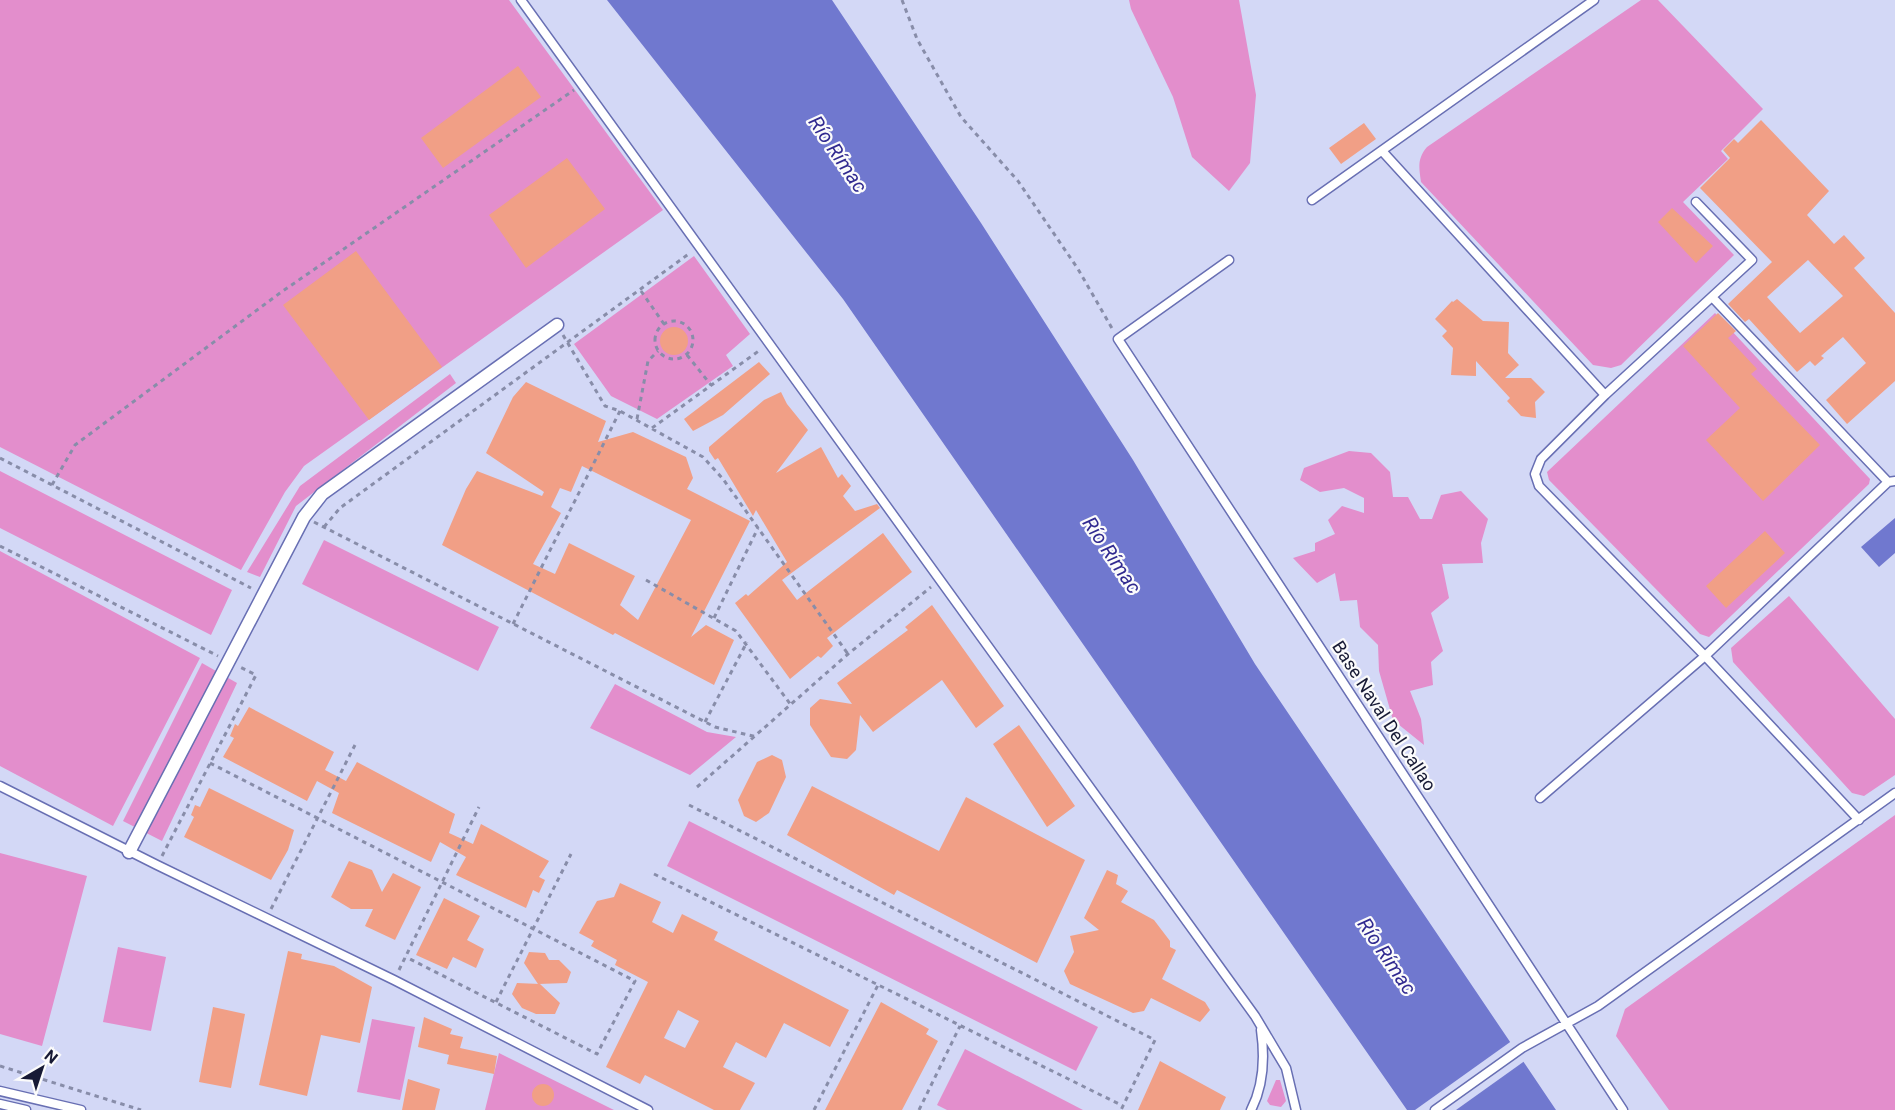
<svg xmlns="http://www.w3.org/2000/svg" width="1895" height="1110" font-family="Roboto,sans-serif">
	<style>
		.green { fill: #e38ecc }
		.water { fill: #7078cf }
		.pier { fill: #d3d8f6 }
		.building { fill: #f19f86; fill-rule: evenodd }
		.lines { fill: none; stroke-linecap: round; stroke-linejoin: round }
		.service-casing { stroke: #686fb3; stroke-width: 11 }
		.pedestrian-casing { stroke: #686fb3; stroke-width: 15 }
		.path { stroke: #888da9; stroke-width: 3; stroke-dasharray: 4.5 4.5; stroke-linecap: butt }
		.service { stroke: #fff; stroke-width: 8 }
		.pedestrian { stroke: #fff; stroke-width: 12 }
		.labels { text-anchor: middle; stroke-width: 4.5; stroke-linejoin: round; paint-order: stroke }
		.street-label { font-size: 18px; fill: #171a35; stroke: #fbfbfb }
		.water-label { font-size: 20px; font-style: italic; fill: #312a90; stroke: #fbfbfb }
	</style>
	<rect width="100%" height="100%" fill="#d3d8f6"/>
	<path class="green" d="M0,0h509l154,210 -359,256 -19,26 -44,78 -241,-123z
		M1129,0h110l17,95 -6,68 -21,28 -37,-34 -19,-60 -42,-88z
		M1641,0h17l105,109 -42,42 7,8 -45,43 51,53 -113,110 -10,3 -18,-3 -172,-183c-2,-15 -4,-23 6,-35z
		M694,256l56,78 -24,21 7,11 -76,53 -46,-23 -37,-52z
		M1715,313l155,166 -1,5 -160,153 -9,-3 -151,-154 -2,-8z
		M450,374l6,9 -160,123 -36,71 -13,-5 53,-86z
		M1349,451l22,2 19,19 3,25h15l12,22h12l9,-24 20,-4 27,28 -7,24 2,20 -41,1 7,34 -18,15 12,38 -12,11 2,23 -23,6 11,28 3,26 -31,-25 -14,-49 -1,-26 -18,-18 -3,-27 -17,1 -5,-28 -18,10 -24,-25 22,-7v-8l20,-9 -7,-14 14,-14 22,7v-15l-20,-10 -24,4 -20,-12 4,-12z
		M0,471l232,119 -21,45 -211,-107z
		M324,540l175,87 -21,44 -176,-87z
		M0,551l200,107 -87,168 -113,-60z
		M1789,596l106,123v56l-31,21 -12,-3 -119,-131 -2,-14z
		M202,663l35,20 -75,158 -39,-20z
		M615,684l92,48 29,5 -46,38 -100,-47z
		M1895,815v295h-226l-53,-74 9,-27z
		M689,821l409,206 -22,44 -409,-205z
		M0,853l87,23 -45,170 -42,-12z
		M118,947l48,10 -15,74 -48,-9z
		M372,1019l43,8 -15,73 -43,-8z
		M965,1049l118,61h-136l-10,-5z
		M499,1053l115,57h-129z
		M1276,1080h4l6,21 -5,6 -11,-2 -3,-4z"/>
	<path class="water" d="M607,0h225l149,223 152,237 122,204 301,446h-149l-564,-811z
		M1895,518v35l-16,14 -18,-20z"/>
	<path class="pier" d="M1513,1040l13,20 -70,50h-41z"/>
	<path class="building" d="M518,66l23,31 -98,71 -22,-30z
		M1761,120l68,71 -22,24 27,29 10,-9 21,23 -11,10 41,45v68l-48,43 -21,-24 40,-37 -23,-26 -22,19 3,2 -9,8 -5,-5 -13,11 -48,-53 -4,3 -17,-18 44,-42 -72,-74 30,-30 -7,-8 11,-11 4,4zM1808,260l35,36 -43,37 -33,-36z
		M1364,123l12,16 -35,25 -12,-16z
		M567,158l38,51 -79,59 -37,-53z
		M1672,208l41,38 -17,17 -38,-41z
		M356,251l86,116 -73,53 -86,-115z
		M1457,299l26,22 26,1 -1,31 11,12 -14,13h26l14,14 -10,10 1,16 -15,-2 -14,-15 3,-3 -34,-37v15l-25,-1 2,-27 -11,-12 5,-5 -12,-12 17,-18 1,1z
		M1718,313l18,18 -8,7 29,31 -6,5 69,71 -57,56 -57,-61 34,-32 -57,-62z
		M660 341a14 14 0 1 1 28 0a14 14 0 1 1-28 0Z
		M759,362l11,12 -47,41 -30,16 -9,-12z
		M526,382l80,39 -8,21 35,-10 53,25 7,21 -6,11 63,32 -59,116 15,-12 28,15 -20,45 -99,-52 -2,2 -171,-90 24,-56 11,-18 65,25 2,-4 -58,-39 27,-56zM582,466l109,54 -53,100 -18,-15 15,-29 -66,-33 -14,31 -22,-10 28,-51 -10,-6 9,-19 11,4z
		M781,392l6,12 21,26 -32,43 45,-26 17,31 4,-4 9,12 -8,10 12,15 22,-7 3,4 -98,72 15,20 86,-67 29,39 -85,66 6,8 -12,12 -3,-2 -28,23 -55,-76 11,-9 2,2 39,-34 -31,-52 -3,6 -35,-58 -3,2 -6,-9v-4l55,-47z
		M1765,531l20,22 -59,55 -20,-22z
		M932,605l72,101 -28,22 -34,-48 -69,52 -13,-17 -4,35 -9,9 -16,-2 -21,-32v-17l10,-9 32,5 -15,-21 71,-53 -3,-3z
		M249,707l85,45 -9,18 21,11 11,-19 98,52 -6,19 24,11 8,-20 68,37 -10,16 6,3 -6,13 -6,-3 -7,18 -70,-33 10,-18 -26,-15 -9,20 -99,-49 7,-20 -22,-12 -10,20 -84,-44 11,-19 -4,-2 5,-12 3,2z
		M1019,725l56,81 -28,21 -54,-83z
		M772,755l10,5 4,17 -17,36 -13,9 -12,-6 -6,-16 19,-38z
		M812,786l127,65 27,-54 119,63 -48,103 -140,-73 -3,5 -107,-60z
		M209,788l85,42 -6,20 -17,30 -87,-43 10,-20 -3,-2 4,-10 5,2z
		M349,861l23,9 10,22 11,-19 28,14 -26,53 -30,-14 8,-17h-22l-20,-12z
		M1107,870l11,5 -2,9 12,7 -7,11 33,18 16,21v6l6,3 -14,29 43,23 5,8 -10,12 -49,-24 -7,13 -11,2 -63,-29 -6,-13 10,-19 -4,-16 29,-6 -15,-12z
		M620,883l41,19 -9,20 21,11 9,-19 36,18 -4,8 135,70 -19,37 -46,-24 -18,35 -30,-16 -13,25 32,16 -15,27h-26l-69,-35 -5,9 -34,-17 42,-85 -33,-17 2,-5 -26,-14 3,-5 -15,-8 18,-32 17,-4zM678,1010l21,11 -14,27 -21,-10z
		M444,898l36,18 -13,24 17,9 -8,19 -23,-11 -6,12 -31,-14z
		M288,951l14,3 -1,5 33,7 38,21 -12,56 -39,-8 -14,61 -48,-11z
		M529,952l16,1 4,7h10l12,12 -4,11 -29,1 -14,-21z
		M517,983l23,1 20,19 -5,11h-19l-14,-6 -10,-14z
		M881,1002l48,27 -3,5 12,7 -36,69h-77z
		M213,1007l32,7 -14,74 -32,-6z
		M424,1017l28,12 -2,5 13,3 -3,11 37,8 -3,18 -47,-10 2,-9 -31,-8z
		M1160,1061l66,36 -6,13h-82z
		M408,1079l32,10 -5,21h-33z
		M532 1095a11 11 0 1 1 22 0a11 11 0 1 1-22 0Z"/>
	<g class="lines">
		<g class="service-casing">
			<path id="service" d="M521,0l734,1016 31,52 10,42
				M1383,152l222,243 -64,64 -6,15 4,12 166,170 154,164
				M1312,200l282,-200
				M1229,260l-111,79 505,771
				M1712,297l176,185
				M1605,395l147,-135 -56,-58
				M0,786l157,79 237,115 254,130
				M1540,798l165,-142 183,-174 7,-1
				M0,1091l81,19
				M0,1104l26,6
				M1251,1110c13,-25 14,-52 10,-80
				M1435,1110l87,-62 76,-42 297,-213"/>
		</g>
		<g class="pedestrian-casing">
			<path id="pedestrian" d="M129,852l175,-335 18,-23 235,-169"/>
		</g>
		<path class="path" d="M902,0l15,39 44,78 57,64 60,88 35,61
			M641,291l23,33
			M655 340a19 19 0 1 1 38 0a19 19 0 1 1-38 0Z
			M563,335l42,71 15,5 83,46 20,22 125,175
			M687,355l24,30
			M637,419l11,-58 10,-10
			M652,428l108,-78
			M0,458l251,130
			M52,485l23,-40 205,-152 294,-203
			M314,522l401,205 42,10
			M324,527l16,-19 350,-255
			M0,546l218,110
			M646,580l90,51 55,74
			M714,618l44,-90
			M513,624l107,-213
			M705,722l42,-80
			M210,763l425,218 -38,73 -191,-97
			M697,787l151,-133 83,-67
			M689,805l466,235 -34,70
			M162,856l94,-181 -16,-8
			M654,874l469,232
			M271,909l84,-164
			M399,970l80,-163
			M496,1002l75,-148
			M0,1066l141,44
			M814,1110l64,-125
			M919,1110l41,-84"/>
		<use href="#service" class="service"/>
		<use href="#pedestrian" class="pedestrian"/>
	</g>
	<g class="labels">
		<g class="street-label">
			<text transform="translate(1384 716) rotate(57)" y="6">Base Naval Del Callao</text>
		</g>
		<g class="water-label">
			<text transform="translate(838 154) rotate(56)" y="7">Río Rímac</text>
			<text transform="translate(1112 555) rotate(56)" y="7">Río Rímac</text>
			<text transform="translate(1387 956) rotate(56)" y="7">Río Rímac</text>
		</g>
	</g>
	<g transform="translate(42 1068) rotate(39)" stroke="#fbfbfb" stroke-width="4.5" paint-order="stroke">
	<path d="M0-4.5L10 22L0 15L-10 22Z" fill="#171a35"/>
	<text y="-9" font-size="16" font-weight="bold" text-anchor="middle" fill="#171a35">N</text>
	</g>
</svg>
